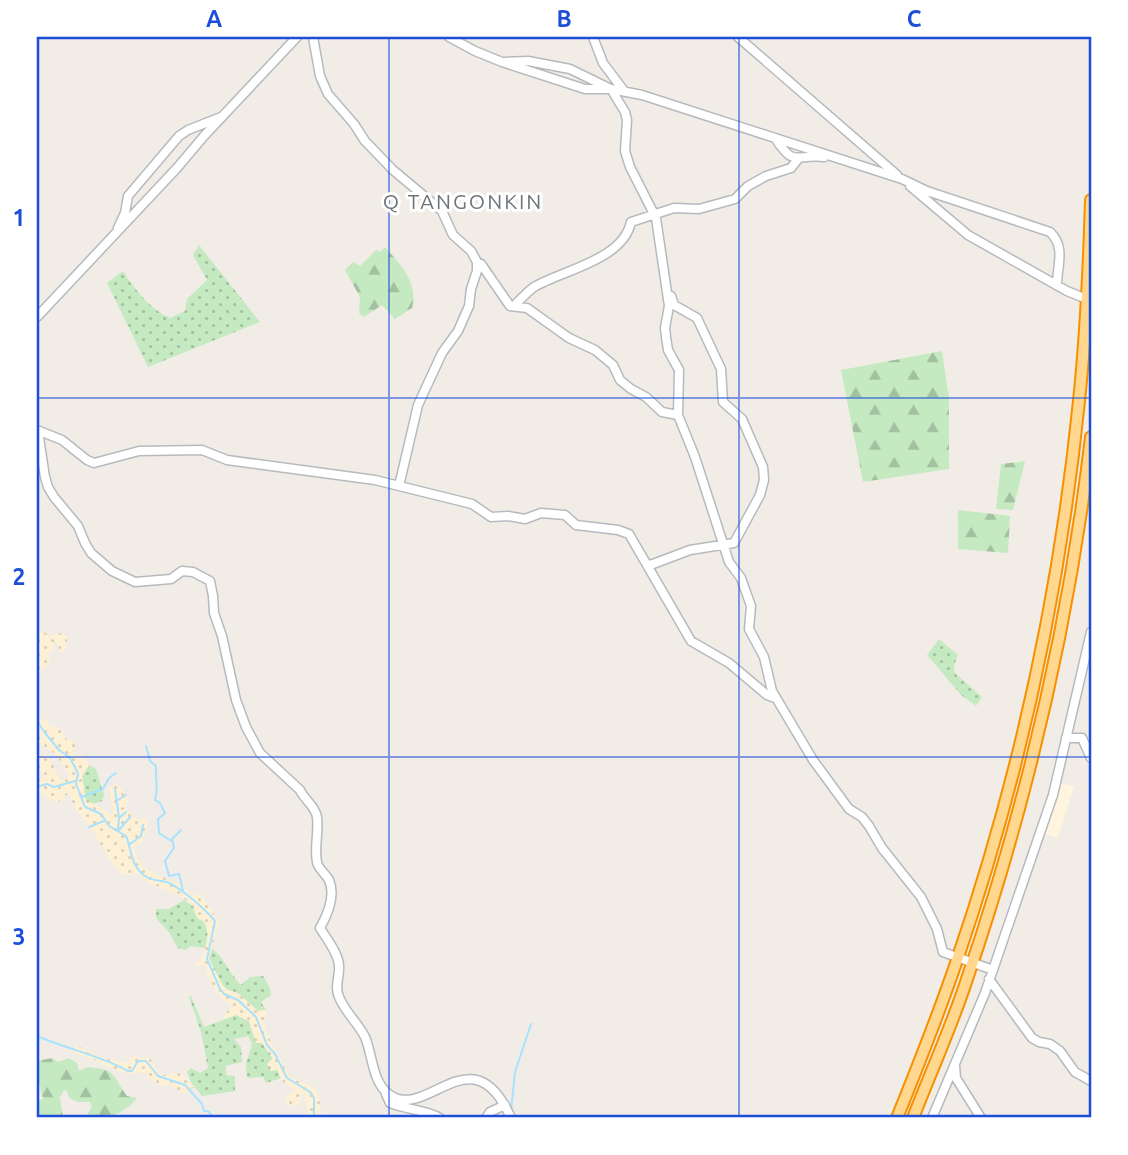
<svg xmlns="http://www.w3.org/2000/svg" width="1128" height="1155" font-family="Ubuntu,sans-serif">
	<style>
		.commercial { fill: #fff4dd }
		.grass { fill: url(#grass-dots) }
		.forest { fill: url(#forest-firs) }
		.sand { fill: url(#sand-dots) }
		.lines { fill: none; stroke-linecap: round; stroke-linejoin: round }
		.stream { stroke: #a8e2ff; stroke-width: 2 }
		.minor-casing { stroke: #b6babe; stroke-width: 11 }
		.highway-casing { stroke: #f79000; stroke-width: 14 }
		.minor { stroke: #fff; stroke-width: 8 }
		.highway { stroke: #ffd78f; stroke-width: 10 }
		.grid { fill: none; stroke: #1d4ed8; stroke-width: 2; stroke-opacity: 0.55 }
		.labels { text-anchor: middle; stroke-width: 6; stroke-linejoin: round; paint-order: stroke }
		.quarter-label { font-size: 21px; letter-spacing: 2px; fill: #6e757a; stroke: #fff }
		.neatline { fill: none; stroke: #1d4ed8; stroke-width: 2.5 }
		.grid-label { font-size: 23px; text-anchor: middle; font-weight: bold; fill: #1d4ed8 }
	</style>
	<defs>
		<pattern id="grass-dots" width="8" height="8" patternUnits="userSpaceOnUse" patternTransform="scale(1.75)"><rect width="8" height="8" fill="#c5eac1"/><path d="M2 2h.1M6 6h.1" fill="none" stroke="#a3c1a1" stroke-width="1.8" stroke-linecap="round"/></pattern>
		<pattern id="forest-firs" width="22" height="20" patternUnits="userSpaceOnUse" patternTransform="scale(1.75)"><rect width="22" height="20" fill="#c5eac1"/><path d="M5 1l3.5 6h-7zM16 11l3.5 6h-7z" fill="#a3c1a1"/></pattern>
		<pattern id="sand-dots" width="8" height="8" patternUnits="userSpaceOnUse" patternTransform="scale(1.75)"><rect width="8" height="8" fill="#fdf0d5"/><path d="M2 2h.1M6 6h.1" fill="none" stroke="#dbd0ba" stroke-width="1.8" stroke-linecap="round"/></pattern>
	</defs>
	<rect width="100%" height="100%" fill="#f1ede6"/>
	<path class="commercial" d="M1056,782l18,4 -16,52 -18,-5z"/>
	<path class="grass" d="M199,245l61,77 -112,45 -41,-84 16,-12c12,19 27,38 47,47l15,-7 2,-12 20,-19 -14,-25z
		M939,639l19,16 -4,11 1,7 27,24 -6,9 -15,-11 -34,-40z
		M89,765l7,4 8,26 -2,6c-7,3 -11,4 -17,-1l-3,-24z
		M184,900l10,7 1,6 13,14 -2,21 -16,-2 -4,4 -8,-2c-4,-5 -6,-12 -10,-17 -7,-8 -14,-10 -12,-22h13z
		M211,948c14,9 18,26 30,37l9,-8 13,-1 7,12 1,7 -10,7 5,8 -8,1 -20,-18 -10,-3 -5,-4 -14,-27z
		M191,996l13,31 32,-12 13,6 7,22h6l11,16 8,19 -15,5 -3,-6 -16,1 -1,-14 6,-20 -4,-8 -14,3 7,8 1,15 -16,4v9l9,1v15l-33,5 -10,-12 -5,-12 4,-4 9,5 8,-5 -7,-36 -12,-35z"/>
	<path class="forest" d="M385,247c15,17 34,36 27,61l-17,11 -13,-14 -18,12 -5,-4 1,-16 -15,-27 8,-8 7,4 16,-16 4,2z
		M942,351l7,47v71l-86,13 -22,-112z
		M1025,461l-12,49 -17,-1 5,-45z
		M958,510l52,6 -2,37 -50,-4z
		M52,1058l6,4 11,-4 8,5 2,8 8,-4c30,2 25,8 40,29l10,2c-14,17 -28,20 -49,20l-2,-2 6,-9 -2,-5h-12l-9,-4 -2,-7 -3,-1 -4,7 3,21h-26v-17l6,-2 -6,-23v-15z"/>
	<path class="sand" d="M37,632h8l3,4 13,-3 7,4 -4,15 -4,1 -3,-11h-4l1,6 -5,4v12l-12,8z
		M37,716l4,4 5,-1 5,8 7,-1 9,14 8,2v7l-3,2 3,4h8l6,10 -7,11 4,24 26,14 2,-4 -6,-21 8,-6 13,15 -4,11 6,3 3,6 6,2 2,-2 5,1v7l-5,17 -8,4c6,36 42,24 57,49l9,-2 19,28 -10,37 14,27 5,4 9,3 21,18 8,-1 1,6 -4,5c1,9 24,53 30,58 8,4 19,5 24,13 5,8 3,18 4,26h-11l-6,-24h-3l-1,9 -5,4 -11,-5 10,-13 -11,-7 -6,-12 -6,1 -4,-7 6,-6 -11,-15h-6l-7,-22 -13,-6 -11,4 -1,-4 8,-10c-15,-7 -23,-24 -27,-40l-8,1 -1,-3 7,-5 5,-22 -3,-14 -8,-4c-1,-4 -2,-8 -4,-11 -11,-17 -44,-18 -55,-34l-15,2c-14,-13 -21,-30 -31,-45 -9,-13 -19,-21 -23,-37l-11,9 -11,-3 -5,-7 -3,1 -2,6v-21h5l2,-3 -6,-9 6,-11h4l13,26 9,-5 -15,-22 -18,-12z
		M75,1046c10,2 15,6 22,9 9,4 20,7 30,8l4,-6 19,1 8,15 6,2 17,-2 13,14 -9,7 -17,-10 -2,3 -14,-6 -7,-9c-31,7 -42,-14 -70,-18z"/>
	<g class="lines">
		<path class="stream" d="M37,721l8,12 14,17 10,7 6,10 3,7 -2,10 9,23 16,7 8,12 17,10c6,14 4,29 19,40 6,5 15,4 22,6 14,6 38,27 48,39l-8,38 13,30 4,5 14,6 18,17 11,28 8,9 12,24 23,14 4,6v20
			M146,746l4,15 6,5c-1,13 3,22 -1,34l5,3 5,10 -7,6 1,14 14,9
			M37,787l10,-3 7,3 21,-6
			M115,789l4,29 -1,11
			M82,797l21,-8 6,-11 7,-5
			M118,800l8,-5
			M119,818l7,-6
			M89,827l15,-6
			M119,830l11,-13
			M181,830l-9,9 2,9 -9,13 4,15 10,-2 4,17
			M129,845l12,-9 2,-11
			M37,1036c30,13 62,19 91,35h4l6,-10h8l12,15 27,9 17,19 2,7h4l6,7
			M511,1111l4,-39 16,-48"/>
		<g class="minor-casing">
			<path id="minor" d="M313,37l7,39 8,18 26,30 11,17 28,29 49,41 11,24 18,16 6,11v9l-6,18 -2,17 -11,25 -16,22 -24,52 -19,81
				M449,37l26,14 27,11 83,27h26l31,6 260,84 25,12 123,41c16,15 7,34 7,53
				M593,37l10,26 21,28
				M738,37l159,138
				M502,62l26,-1 42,8 41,20 14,23 2,8 -2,31 5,16 26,51 13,88 -4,22 1,9 2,13 11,20 -1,45 17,42 34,105 12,16 10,28 -2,23 15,28 8,34 41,69 36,49 13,8 7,9 13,22 39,49 16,32 6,23 50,18
				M775,138c20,30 19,16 49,19
				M910,186l58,49 99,56 22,9
				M118,228l7,-15 3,-17 51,-60 9,-6 33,-13
				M477,262l4,2 29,42 17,2 42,30 26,12 18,15 7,15 11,9 15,8 16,15 16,3
				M514,306c6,-6 13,-14 20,-19 29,-17 89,-27 97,-65l43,-14 25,1 36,-10 13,-13 18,-10 25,-8 7,-9
				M37,317l140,-149 27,-32 93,-99
				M37,430l25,10 25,20 7,3 45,-12 63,-1 25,10 148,20 97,24 19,13 17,-1 17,3 16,-6 24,2 11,10 42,5 11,4 18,31 6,-1 37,-14 44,-7 26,-48 4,-15 -1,-13 -21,-48 -19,-17 -2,-33 -24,-51 -23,-13 -3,-9
				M38,431l7,46 3,10 6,10 24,29 7,17 6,10 21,18 23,11 36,-3 11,-8 11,1 17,9 3,15 1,17 8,23 14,64 10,27 14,26 40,37c4,10 15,15 17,27 2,15 -3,31 0,45 1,7 9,12 12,18 7,16 -1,34 -9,48 6,10 19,26 19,38 1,11 -5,20 0,31 6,15 19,26 26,40 8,19 7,46 25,58 38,26 82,-64 121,23
				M647,565l44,76 38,22 38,32 8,3
				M1066,738h16l9,20
				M989,979l43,59 7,4 11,2 10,7 15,21 16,9
				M955,1066l1,12 25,40
				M386,1094l4,9c17,7 34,6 50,15
				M486,1118l4,-6 15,-7
				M932,1118l53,-125 68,-198 38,-163"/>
		</g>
		<g class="highway-casing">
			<path id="highway" d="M897,1118c21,-52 42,-105 60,-158 62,-181 103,-370 122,-559 7,-67 10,-134 12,-201
				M913,1118c17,-44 37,-88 52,-133 61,-178 104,-361 126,-548"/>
		</g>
		<use href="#minor" class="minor"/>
		<use href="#highway" class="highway"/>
	</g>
	<path class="grid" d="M389,37v1081M739,37v1081M37,398h1054M37,757h1054"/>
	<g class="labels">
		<g class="quarter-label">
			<text x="463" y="209">Q TANGONKIN</text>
		</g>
	</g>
	<rect width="1128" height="1155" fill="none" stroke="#ffffff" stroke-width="77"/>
	<rect x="38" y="38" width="1052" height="1078" class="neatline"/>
	<g class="grid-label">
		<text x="214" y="27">A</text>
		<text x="564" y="27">B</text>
		<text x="914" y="27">C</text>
		<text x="19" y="226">1</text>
		<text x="19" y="585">2</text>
		<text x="19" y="945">3</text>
	</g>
</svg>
